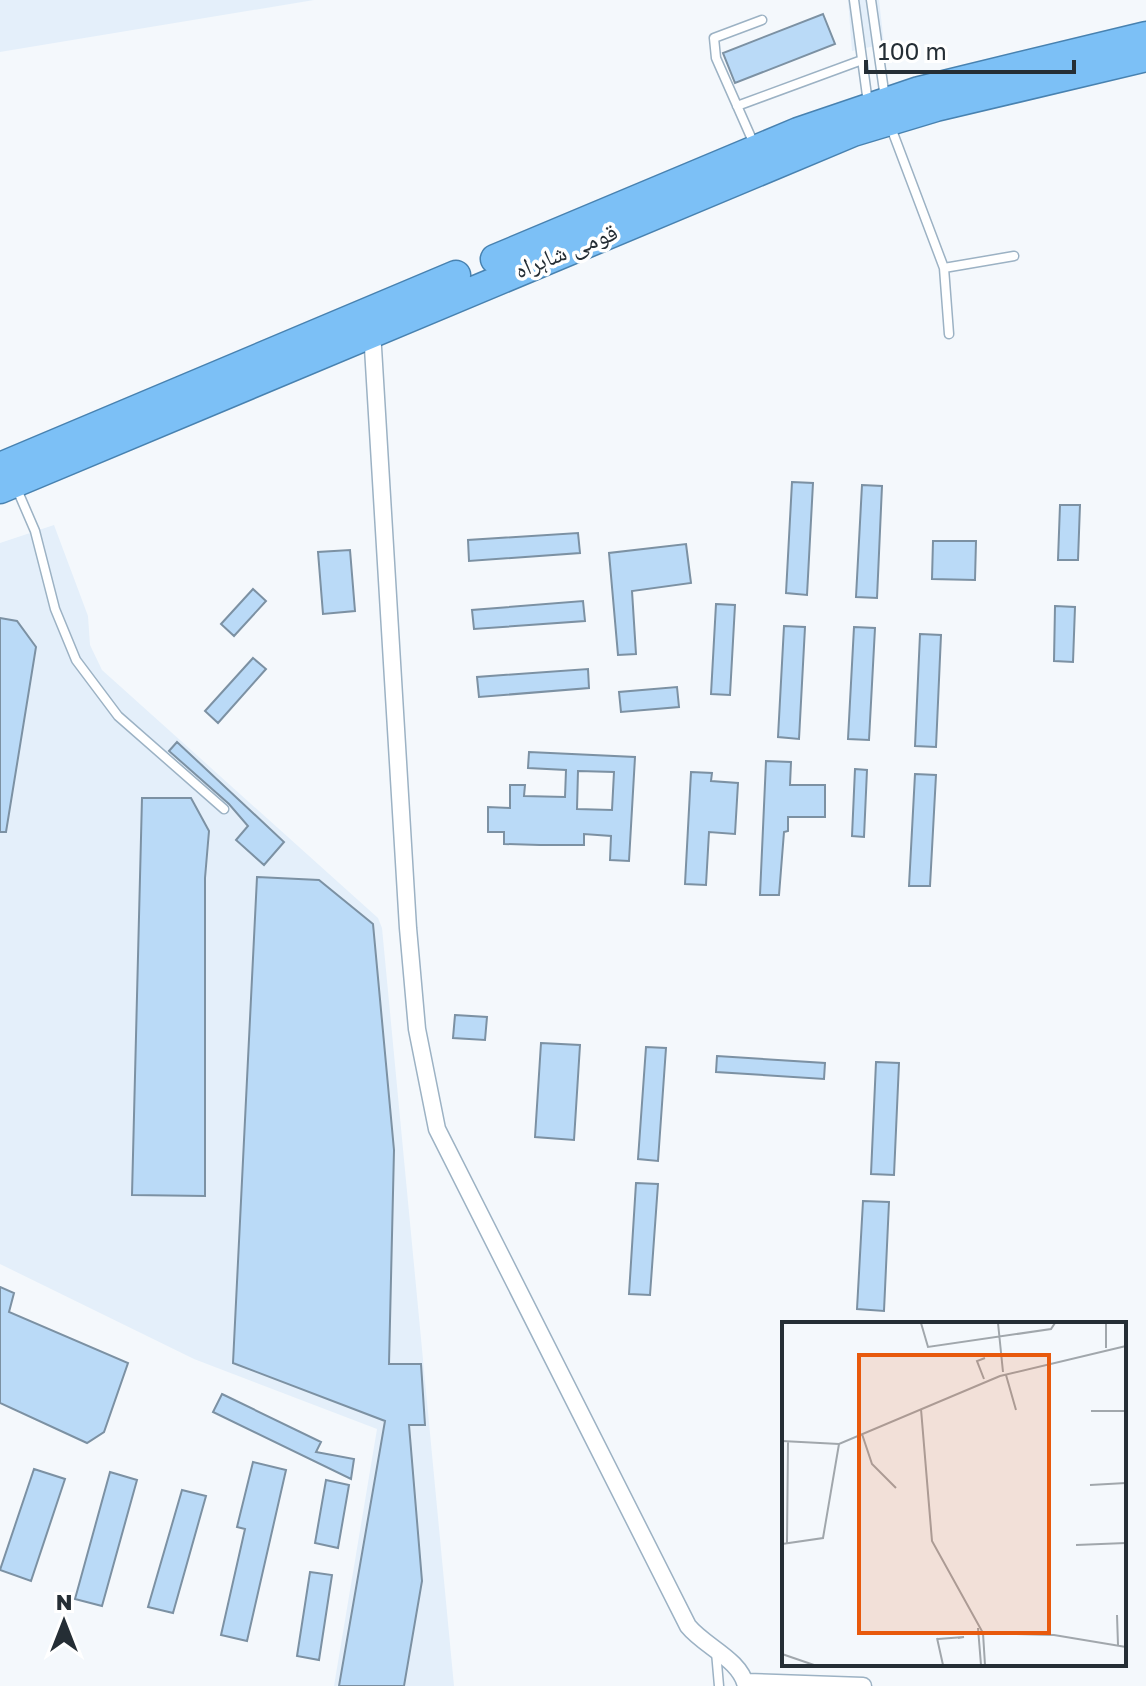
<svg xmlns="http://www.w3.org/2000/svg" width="1146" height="1686" font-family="'Golos Text','Noto Naskh Arabic',sans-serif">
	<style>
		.built { fill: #e4effa }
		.building { fill: #badaf7; stroke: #7c91a3; stroke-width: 2; fill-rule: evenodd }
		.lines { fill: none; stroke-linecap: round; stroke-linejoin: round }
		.service-casing { stroke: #9cb2c4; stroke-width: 11 }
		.minor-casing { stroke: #9cb2c4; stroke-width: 19 }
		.trunk-casing { stroke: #4882b0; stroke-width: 31 }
		.service { stroke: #fff; stroke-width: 8 }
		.minor { stroke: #fff; stroke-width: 16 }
		.trunk { stroke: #7cc0f6; stroke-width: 28 }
		.labels { text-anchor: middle; stroke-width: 7; stroke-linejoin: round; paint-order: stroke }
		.street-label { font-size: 24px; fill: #252e35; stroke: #fff }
		.inset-road { fill: none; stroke: #a1a7ac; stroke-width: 2 }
		.view { fill: #e8590c; fill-opacity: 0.15; stroke: #e8590c; stroke-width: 4 }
		.inset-edge { fill: none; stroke: #252e35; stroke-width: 4 }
	</style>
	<rect width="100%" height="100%" fill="#f4f8fc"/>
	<path class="built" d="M0,0h314l-314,52z
		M848,0h31l5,44 -32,7z
		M54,525l34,91 2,29 12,25 276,248 4,10 72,758h-120l43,-257 -183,-70 -194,-95v-721z"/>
	<path class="building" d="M823,14l12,30 -100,39 -12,-30z
		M792,482l21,1 -6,112 -21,-2z
		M862,485l20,1 -5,112 -21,-1z
		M1060,505h20l-2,55h-20z
		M578,533l2,20 -111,8 -1,-21z
		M933,541h43l-1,39 -43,-1z
		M686,544l5,39 -59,8 4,63 -18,1 -9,-102z
		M350,550l5,61 -32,3 -5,-62z
		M253,589l13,12 -32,35 -13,-12z
		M583,601l2,20 -111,8 -2,-19z
		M716,604l19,1 -5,90 -19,-1z
		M1055,606l20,1 -2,55 -19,-1z
		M0,618l17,3 19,26 -30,185h-6z
		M784,626l21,1 -6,112 -21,-2z
		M854,627l21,1 -6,112 -21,-1z
		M920,634l21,1 -5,112 -21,-1z
		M253,658l13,11 -48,54 -13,-12z
		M588,669l1,19 -110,9 -2,-20z
		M677,687l2,20 -58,5 -2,-20z
		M177,742l107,100 -20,23 -28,-25 12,-14 -19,-22 -60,-53z
		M529,752l106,5 -6,104 -19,-1 1,-24 -27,-2v11h-44l-36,-1v-12h-16v-25l22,1v-23h15l-1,11 41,1 1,-27 -38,-2zM578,771l36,1 -2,38 -35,-1z
		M766,761l25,1 -1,23h35v32h-37v14l-4,1 -5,63h-19z
		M855,769l12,1 -3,67 -12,-1z
		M691,772l21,1 -1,8 27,2 -3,51 -26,-2 -3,53 -21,-1z
		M915,774l21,1 -6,111h-21z
		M142,798h49l18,33 -4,47v318l-73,-1z
		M257,877l62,3 54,44 21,226 -5,214h32l4,61h-16l13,156 -18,105h-65l46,-265 -152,-58z
		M455,1015l32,2 -2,23 -32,-2z
		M541,1043l39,2 -6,95 -39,-3z
		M646,1047l20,1 -8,113 -20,-2z
		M717,1056l108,7 -1,16 -108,-7z
		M876,1062l23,1 -5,112 -23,-1z
		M636,1183l22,1 -8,111 -21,-1z
		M863,1201l26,1 -5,109 -27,-2z
		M0,1287l14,6 -5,19 119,51 -24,69 -17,11 -87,-40z
		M222,1394l99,48 -5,10 38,7 -3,20 -138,-67z
		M253,1462l33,8 -39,171 -26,-6 24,-106 -8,-2z
		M34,1469l31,10 -34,102 -31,-11z
		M110,1472l27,8 -35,126 -27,-7z
		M326,1480l23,5 -11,63 -23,-5z
		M182,1490l24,6 -33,117 -25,-6z
		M310,1572l22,3 -13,85 -22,-4z"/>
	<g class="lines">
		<g class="service-casing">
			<path id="service" d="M854,0l14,103
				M871,0l14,98
				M737,106l125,-46
				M890,125l54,143 5,66
				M754,144l-38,-86 -2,-20 48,-18
				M944,268l70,-12
				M16,487l19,44 20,78 21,51 42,56 106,93
				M716,1652l3,34"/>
		</g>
		<g class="minor-casing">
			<path id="minor" d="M372,331l36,597 9,101 20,100 251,497c17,21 52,33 58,60
				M746,1682l117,4"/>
		</g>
		<g class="trunk-casing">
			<path id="trunk" d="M495,259l303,-127 121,-41 227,-55
				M0,467l456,-192
				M0,489l853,-357 83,-25 210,-50"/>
		</g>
		<use href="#service" class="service"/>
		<use href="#minor" class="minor"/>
		<use href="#trunk" class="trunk"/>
	</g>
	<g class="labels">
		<g class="street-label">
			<text transform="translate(566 251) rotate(-22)" y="8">قومی شاہراہ</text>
		</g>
	</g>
	<g transform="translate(782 1322)">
		<rect width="344" height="344" fill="#f4f8fc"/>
		<path class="inset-road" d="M139,1l7,24 123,-18 4,-6M216,1l5,49M324,26v-25M224,53l10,35M202,57l-7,-18 8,-3M139,87l11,132 51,92 2,32M309,89h35M80,112l10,30 24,24M0,119l57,3 161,-68 126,-30M308,163l36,-2M5,221l1,-101M0,222l41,-6 16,-94M294,223l50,-2M335,293l1,30M196,306l3,37M201,311l71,2 72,12M155,316l6,27M156,317l26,-2 -6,1M0,332l32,11"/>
		<path class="view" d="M77,33h190v278h-190z"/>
		<rect width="344" height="344" class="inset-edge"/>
	</g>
	<g transform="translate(64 1622)" stroke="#ffffff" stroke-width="6" paint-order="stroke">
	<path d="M0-6L14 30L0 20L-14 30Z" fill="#252e35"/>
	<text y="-12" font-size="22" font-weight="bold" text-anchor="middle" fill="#252e35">N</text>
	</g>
	<path d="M866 60v12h208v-12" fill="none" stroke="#252e35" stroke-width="4"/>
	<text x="878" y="60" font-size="24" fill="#252e35" stroke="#ffffff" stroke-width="6" paint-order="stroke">100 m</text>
</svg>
